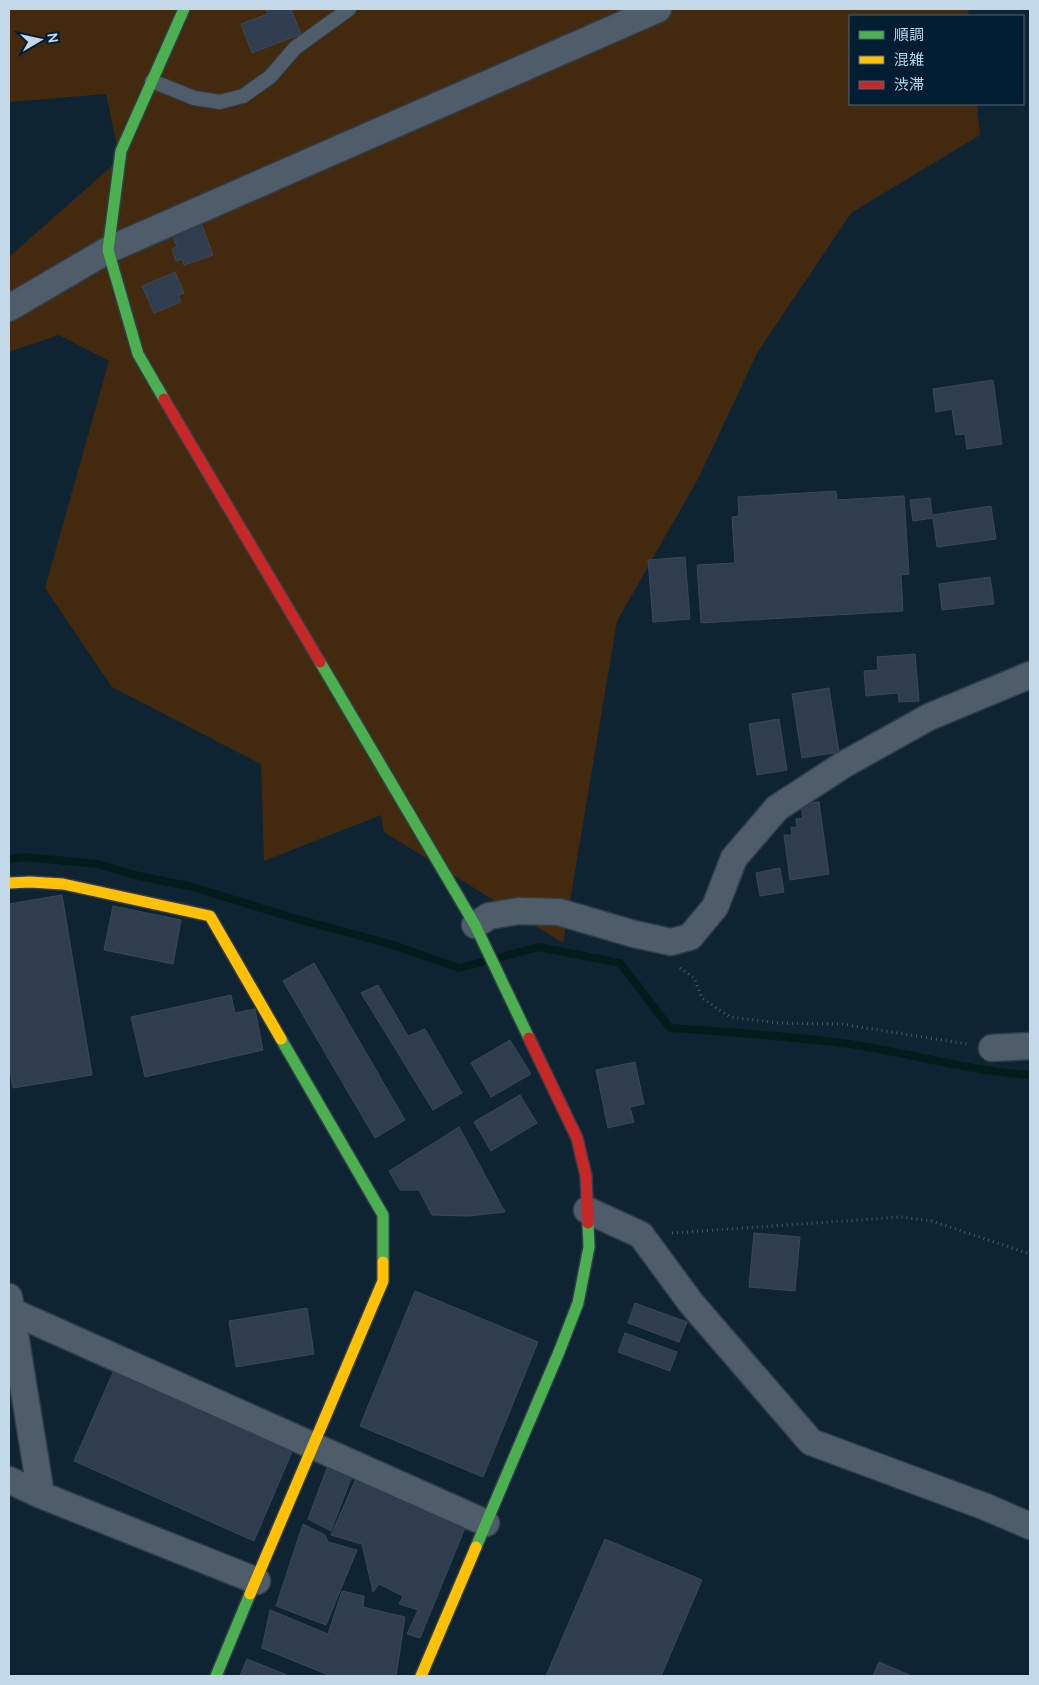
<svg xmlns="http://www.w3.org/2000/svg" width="1039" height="1685" font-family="Cabin,'Noto Sans JP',sans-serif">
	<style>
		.green { fill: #432a0e }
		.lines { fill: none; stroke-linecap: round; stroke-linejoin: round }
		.stream { stroke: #011c1a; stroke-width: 8 }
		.building { fill: #2f3d4e; stroke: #3b4856 }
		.lane-casing { stroke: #313e4a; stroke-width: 16 }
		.street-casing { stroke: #313e4a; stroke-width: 29 }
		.fast-casing { stroke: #313e4a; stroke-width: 14 }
		.slow-casing { stroke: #313e4a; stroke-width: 14 }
		.jam-casing { stroke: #313e4a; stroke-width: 14 }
		.path { stroke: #4b5a65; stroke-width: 3; stroke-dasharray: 1 4; stroke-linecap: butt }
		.lane { stroke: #4e5d69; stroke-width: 14 }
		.street { stroke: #4e5d69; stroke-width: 26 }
		.fast { stroke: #4caf50; stroke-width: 11 }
		.slow { stroke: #ffc107; stroke-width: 11 }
		.jam { stroke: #c62828; stroke-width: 11 }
	</style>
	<rect width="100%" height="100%" fill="#0f2433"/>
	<path class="green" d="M9,9h959l1,7h-119v88h127l3,31 -129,78 -94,140 -58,124 -82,144 -54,322 -179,-111 -3,-17 -117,46 -3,-97 -149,-77 -67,-99 64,-227 -50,-26 -50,17v-95l111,-98 -14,-65 -97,8z"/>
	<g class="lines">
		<path class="stream" d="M9,859l15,-2 73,7 42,12 54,11 97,30 100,27 69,24 80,-21 81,16 50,65c60,4 120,8 179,16 61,9 120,27 181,31"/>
	</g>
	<path class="building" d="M266,9h25l10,25 -49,19 -11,-29 27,-10z
		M199,217l14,38 -29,10 -2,-6 -6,2 -4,-12 5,-2 -7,-19z
		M175,272l9,21 -6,2 3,7 -27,11 -12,-27z
		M993,380l9,64 -35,5 -2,-15 -9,1 -4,-26 -16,3 -3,-23z
		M836,491l1,9 67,-4 5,78 -8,1 2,36 -202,12 -4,-58 38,-2 -3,-46 7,-1 -1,-19z
		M930,498l2,17 59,-9 5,33 -59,8 -4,-29 -20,3 -3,-21z
		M685,557l5,62 -37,3 -5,-62z
		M990,577l4,27 -52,6 -3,-26z
		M915,654l4,47 -20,1 -1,-9 -32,3 -2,-25 14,-1 -1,-13z
		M829,688l10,64 -37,6 -10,-64z
		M779,719l8,51 -30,5 -8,-51z
		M819,802l10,72 -39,6 -6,-45h8l-1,-8 6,1 -1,-9 7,-1 -2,-14z
		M780,868l4,24 -24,4 -4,-23z
		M62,895l30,180 -79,13 -4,-25v-159z
		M113,906l68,14 -8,44 -69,-14z
		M314,963l91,157 -30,18 -92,-157z
		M378,985l30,51 17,-7 37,64 -29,17 -72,-117z
		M231,995l4,18 20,-4 8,41 -118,27 -14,-60z
		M510,1040l21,34 -40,23 -20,-34z
		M635,1062l9,42 -14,3 4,15 -26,6 -12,-58z
		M520,1095l17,28 -46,28 -17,-29z
		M459,1127l46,85 -37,4 -36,-1 -13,-25h-19l-11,-19z
		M754,1233l46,4 -5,54 -46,-4z
		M415,1291l123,51 -55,135 -123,-51z
		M635,1303l52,19 -8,20 -51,-19z
		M307,1308l7,46 -78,13 -7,-46z
		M625,1333l52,19 -7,19 -52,-19z
		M115,1368l179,79 -40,94 -180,-80z
		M330,1460l25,8 -24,63 -23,-12z
		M358,1474l109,49 -47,115 -13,-4 11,-24 -19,-6 4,-8 -24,-12 -6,8 -11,-48 -31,-9z
		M303,1524l22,11 3,7 29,8 -31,75 -50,-19z
		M605,1539l97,41 -41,96h-115z
		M342,1591l22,5 -1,11 42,10 -9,59h-65l-69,-28 8,-38 58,24z
		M247,1659l40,16 -1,1h-46z
		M879,1662l33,14h-39z"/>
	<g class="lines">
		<g class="lane-casing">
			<path id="lane" d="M152,81l42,17 26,4 23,-6 27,-19 25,-29 54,-39"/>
		</g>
		<g class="street-casing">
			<path id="street" d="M9,308l99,-58 550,-241
				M475,925l14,-9 30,-5 40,1 75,22 37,8 19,-5 25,-30 19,-49 43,-50 66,-43 86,-48 101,-42
				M992,1048l38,-2
				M587,1210l54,25 50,68 120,139 175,65 44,19
				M9,1297l32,198
				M11,1311l475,212
				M9,1480l32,15 216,86"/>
		</g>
		<g class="fast-casing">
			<path id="fast" d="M164,399l-26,-45 -30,-104 13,-99 63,-142
				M320,662l155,263 54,113
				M281,1039l102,176v47
				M476,1547l83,-195 19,-49 11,-56 -1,-24
				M216,1676l34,-82"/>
		</g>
		<g class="slow-casing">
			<path id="slow" d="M9,883l21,-1 33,2 147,32 71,123
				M250,1594l133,-313v-19
				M421,1676l55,-129"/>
		</g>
		<g class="jam-casing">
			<path id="jam" d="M164,399l156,263
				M529,1038l48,100 9,38 2,47"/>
		</g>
		<path class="path" d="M680,968l14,10 8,20 28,19 49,6 62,1 126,20
			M672,1233l229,-16 31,4 98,33"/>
		<use href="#lane" class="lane"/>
		<use href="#street" class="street"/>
		<use href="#fast" class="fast"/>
		<use href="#slow" class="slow"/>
		<use href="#jam" class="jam"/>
	</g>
	<rect width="1039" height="1685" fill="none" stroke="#c3d8e9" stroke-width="20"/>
	<rect x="849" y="15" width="175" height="90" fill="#011d32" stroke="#4f687b"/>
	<rect x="859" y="31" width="25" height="8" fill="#4caf50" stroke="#4f687b"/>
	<text x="894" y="40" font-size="15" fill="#c3d8e9">順調</text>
	<rect x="859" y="56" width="25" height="8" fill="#ffc107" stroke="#4f687b"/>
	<text x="894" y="65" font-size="15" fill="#c3d8e9">混雑</text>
	<rect x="859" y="81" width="25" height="8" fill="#c62828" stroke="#4f687b"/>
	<text x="894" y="90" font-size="15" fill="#c3d8e9">渋滞</text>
	<g transform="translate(40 40) rotate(81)" stroke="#011d32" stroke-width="4" paint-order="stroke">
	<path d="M0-4L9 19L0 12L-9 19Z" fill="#c3d8e9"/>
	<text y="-8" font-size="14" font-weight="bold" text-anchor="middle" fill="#c3d8e9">N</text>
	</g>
</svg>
